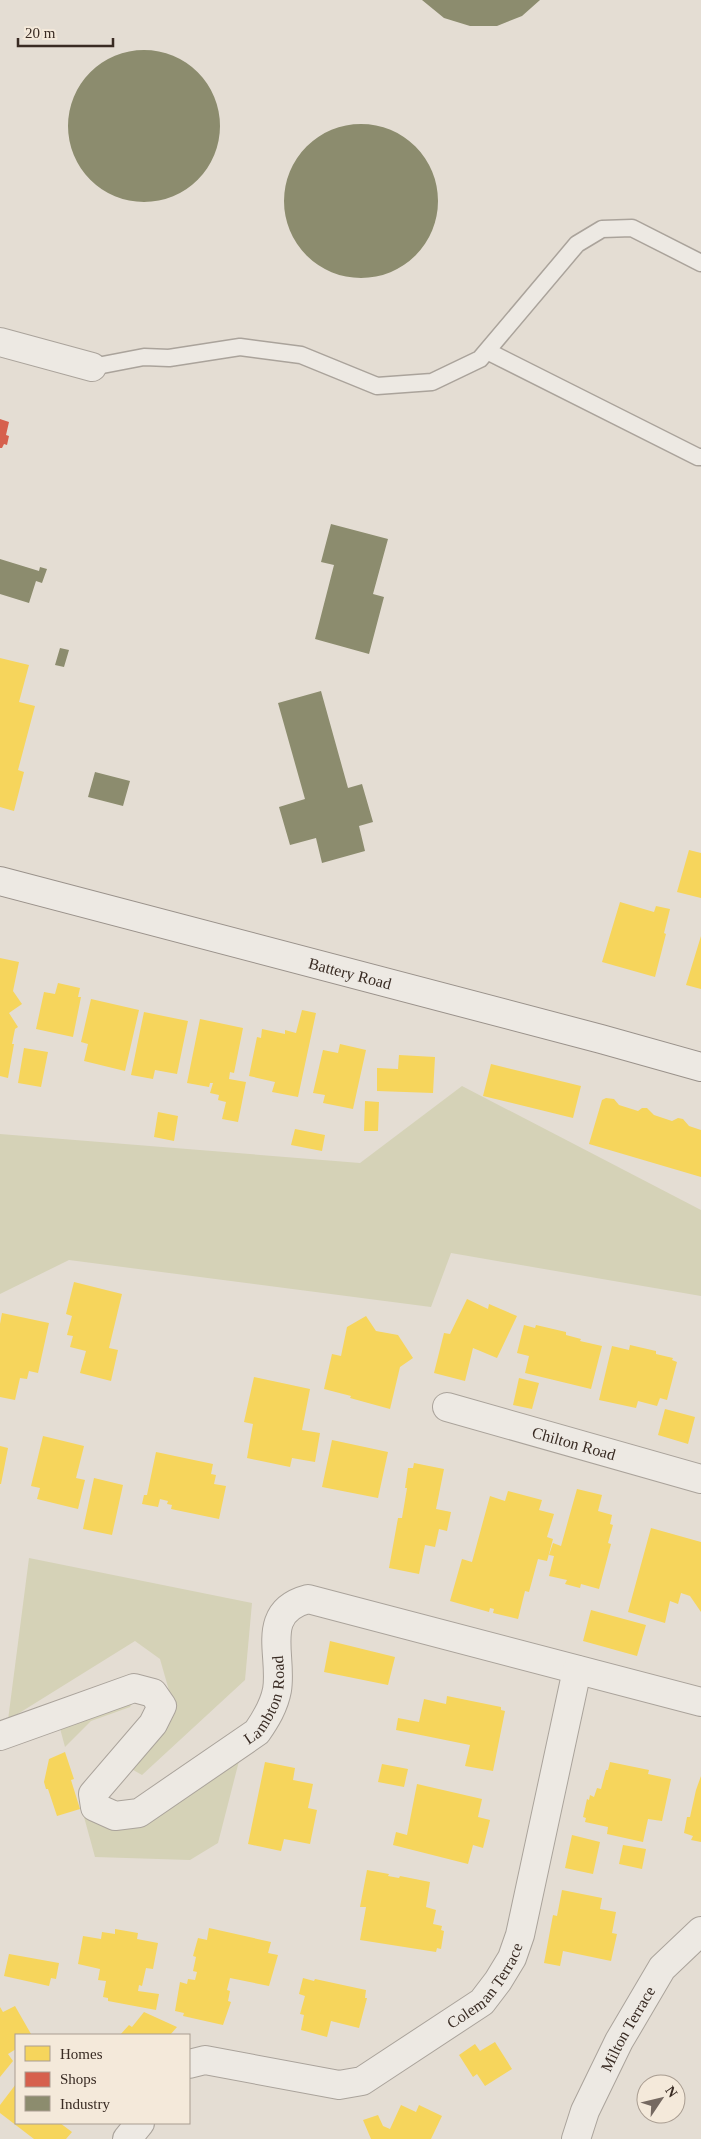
<svg xmlns="http://www.w3.org/2000/svg" width="701" height="2139" font-family="'Times New Roman',serif">
	<style>
		.green { fill: #d5d2b7 }
		.homes { fill: #f6d55c }
		.shops { fill: #d6604d }
		.industry { fill: #8c8c6e }
		.lines { fill: none; stroke-linecap: round; stroke-linejoin: round }
		.lane-casing { stroke: #aaa39b; stroke-width: 19 }
		.street-casing { stroke: #aaa39b; stroke-width: 30 }
		.secondary-casing { stroke: #9a928b; stroke-width: 30 }
		.lane { stroke: #ede9e3; stroke-width: 16 }
		.street { stroke: #ede9e3; stroke-width: 28 }
		.secondary { stroke: #ede9e3; stroke-width: 28 }
		.labels { text-anchor: middle; stroke-width: 5; stroke-linejoin: round; paint-order: stroke }
		.street-label { font-size: 16px; fill: #392b23; stroke: #f4e9da }
	</style>
	<rect width="100%" height="100%" fill="#e4ddd3"/>
	<path class="green" d="M462,1086l239,124v86l-250,-43 -20,54 -362,-47 -69,34v-160l360,29z
		M29,1558l223,45 -7,77 -103,95 -21,-12 27,-40 22,-29 -10,-35 -25,-18 -127,79z
		M137,1695l-7,12 -39,14 -26,26 -11,-41z
		M249,1722l-31,121 -28,17 -95,-3 -14,-51 38,-1 32,-9z"/>
	<path class="homes" d="M0,658l29,7 -10,37 16,4 -17,64 6,2 -10,39 -14,-4z
		M689,850l12,3v45l-24,-6z
		M620,902l34,10 2,-6 14,3 -6,24 2,1 -11,43 -53,-15z
		M701,936v53l-15,-4z
		M0,958l19,4 -6,29 9,13 -13,9 9,14 -3,2 -3,15h2l-6,34 -8,-2z
		M58,983l22,5 -2,9h3l-8,40 -37,-8 8,-37 11,2z
		M91,999l48,11 -14,61 -41,-10 4,-17 -7,-2z
		M302,1010l14,3 -18,84 -26,-5 3,-10 -26,-6 8,-39 4,1 1,-9 23,5v-4l11,3z
		M144,1012l44,9 -11,53 -22,-4 -2,9 -22,-4z
		M200,1019l43,9 -9,45 -4,-1 -1,7 17,3 -8,40 -16,-3 4,-17 -8,-2 1,-5 -9,-2 3,-10h-3l-1,4 -22,-4z
		M340,1044l26,6 -13,59 -30,-6 2,-8 -12,-2 10,-43 15,3z
		M24,1048l24,4 -7,35 -23,-4z
		M399,1055l36,2 -2,36 -56,-2v-23l21,1z
		M491,1064l90,22 -8,32 -90,-22z
		M606,1098l8,1 5,6 19,6 4,-3h5l7,7 18,6 6,-3 5,1 6,7 12,4v47l-112,-33 13,-44z
		M365,1101l14,1 -1,29h-14z
		M158,1112l20,4 -4,25 -20,-4z
		M295,1129l30,6 -3,16 -31,-6z
		M74,1282l48,12 -13,54 9,2 -7,31 -31,-8 6,-22 -16,-4 3,-11 -6,-1 5,-19 -6,-2z
		M467,1299l21,10 1,-5 28,12 -20,42 -24,-10 -8,33 -31,-8 10,-40 6,1z
		M2,1313l47,10 -11,50 -9,-2 -2,8 -7,-1 -5,22 -15,-3v-73z
		M366,1316l10,15 22,4 15,23 -13,9 -10,42 -40,-11 1,-2 -27,-7 8,-35 9,2 6,-29z
		M524,1325l11,3 1,-3 30,7v3l15,4 -1,2 22,5 -11,43 -66,-16 4,-17 -12,-3z
		M630,1345l26,6v3l17,4 -1,2 5,2 -10,38 -7,-2 -3,8 -19,-5 -2,7 -37,-8 13,-54 17,4z
		M254,1377l56,12 -8,41 18,3 -5,29 -23,-4 -2,9 -43,-9 6,-34 -9,-2z
		M519,1378l20,5 -7,26 -19,-4z
		M665,1409l30,8 -7,27 -30,-9z
		M43,1436l41,10 -8,32 9,2 -7,29 -41,-10 3,-11 -9,-2z
		M332,1440l56,12 -10,46 -56,-11z
		M0,1446l8,2 -7,36h-1z
		M156,1452l57,12 -2,10 5,1 -2,9 12,2 -7,33 -48,-10 1,-4 -5,-1 1,-3 -8,-2 -2,8 -16,-3 2,-9h3z
		M414,1463l30,6 -8,40 15,3 -4,19 -8,-2 -4,18 -10,-2 -6,29 -30,-6 9,-50h4l5,-30h-2l3,-20h5z
		M94,1478l29,7 -11,50 -29,-6z
		M577,1489l25,6 -4,16 14,4 -2,9 3,1 -5,18 3,1 -12,45 -18,-5 -1,4 -15,-4 2,-4 -18,-4 5,-20 -5,-1 4,-12 8,3z
		M508,1491l34,9 -3,10 15,4 -7,23 6,2 -6,22 -9,-2 -9,33 -4,-1 -7,28 -25,-6 1,-4 -4,-1 -1,4 -39,-11 12,-42 10,3 18,-66 15,5z
		M651,1528l50,14v70l-11,-16 -9,-3 -3,11 -8,-3 -5,22 -37,-11z
		M591,1610l55,15 -9,31 -54,-15z
		M330,1641l65,16 -7,28 -64,-13z
		M447,1696l54,11v3l4,1 -12,60 -28,-5 5,-21 -74,-15 2,-12 21,4 5,-23 22,5z
		M65,1752l9,27 -3,1 9,29 -23,7 -9,-27h-2l-2,-7 5,-23z
		M265,1762l30,6 -2,12 20,4 -5,24 9,2 -7,34 -26,-5 -3,12 -33,-7z
		M610,1762l39,8 -1,4 23,5 -9,42 -14,-2 -5,23 -36,-8 1,-7 -23,-5 1,-4 -3,-1 4,-18 2,1 1,-5 4,2 3,-9 4,1 5,-19h2z
		M382,1764l26,5 -4,18 -26,-5z
		M701,1776v66l-10,-2 2,-4 -9,-3 3,-16h3l6,-27z
		M417,1784l65,15 -4,18 12,3 -7,28 -10,-3 -5,19 -75,-19 3,-13 11,3z
		M572,1835l28,7 -7,32 -28,-6z
		M623,1845l23,4 -4,20 -23,-5z
		M367,1870l22,4 -1,2 11,2 1,-2 30,6 -4,25 10,3 -3,14 9,2 -1,4 3,1 -3,18 -4,-1 -1,4 -76,-12 6,-33h-6z
		M562,1890l40,8 -2,11 16,3 -4,21 5,1 -6,27 -48,-10 -3,15 -16,-3 9,-48 4,1z
		M209,1928l62,14 -3,11 10,2 -9,31 -39,-8 -3,12 3,1 -2,10 3,1 -8,23 -40,-9 1,-3 -9,-2 5,-29 7,2 1,-5 7,1 2,-8 -4,-1 3,-14 -3,-1 5,-18 9,2z
		M115,1929l23,4 -1,6 21,4 -5,26 -7,-1 -4,18 -3,-1 -1,6 21,3 -3,16 -48,-9v-3l-5,-1 3,-16 -8,-1 2,-11 -22,-5 5,-28 18,3 1,-7 13,2z
		M9,1954l50,9 -3,16 -5,-1 -2,8 -45,-10z
		M303,1978l11,3 1,-2 51,11 -1,8h2l-8,30 -28,-7 -4,16 -26,-7 3,-15 -4,-1 5,-18 -6,-2z
		M15,2006l16,28 -15,1v14l-8,5 5,7 -13,16v-70l3,5z
		M144,2012l33,15 -7,8h-50l9,-10 3,2z
		M495,2042l17,27 -27,17 -8,-12 -4,3 -14,-22 16,-11 5,7z
		M16,2084v39h44l12,9 -6,7h-32l-34,-26v-8z
		M401,2105l15,7 3,-7 23,11 -11,23h-60l-8,-19 15,-5 5,11 7,3z"/>
	<path class="shops" d="M0,419l9,3 -3,13 3,1 -2,9 -3,-1 -2,4h-2z"/>
	<path class="industry" d="M422,0h118l-18,16 -25,10h-27l-26,-8z
		M68 126a76 76 0 1 1 152 0a76 76 0 1 1-152 0Z
		M284 201a77 77 0 1 1 154 0a77 77 0 1 1-154 0Z
		M331,524l57,15 -15,55 11,3 -15,57 -54,-15 19,-74 -13,-3z
		M0,559l39,12 1,-4 7,2 -5,14 -6,-2 -7,22 -29,-9z
		M60,648l9,2 -5,17 -9,-2z
		M321,691l27,97 14,-4 11,38 -14,4 6,25 -43,12 -6,-25 -26,7 -11,-38 26,-8 -27,-96z
		M95,772l35,9 -7,25 -35,-9z"/>
	<g class="lines">
		<g class="lane-casing">
			<path id="lane" d="M487,351l211,106h3
				M92,367l52,-10 25,1 71,-11 61,8 76,31 55,-4 48,-23 97,-115 25,-15 30,-1 69,35"/>
		</g>
		<g class="street-casing">
			<g id="street">
				<path d="M0,342l92,25"/>
				<path id="s1" d="M447,1407l254,72"/>
				<path id="s2" d="M0,1736l134,-48 19,5 9,13 -9,18 -60,70 2,13 20,9 24,-3 118,-81c9,-13 17,-26 20,-42 6,-35 -18,-78 31,-91l393,103"/>
				<path id="s3" d="M189,2064l16,-4 134,25 23,-4 120,-79 16,-21 14,-23 8,-23 57,-265"/>
				<path d="M127,2139l13,-16"/>
				<path id="s4" d="M576,2139l9,-28 34,-70 43,-73 39,-37"/>
			</g>
		</g>
		<g class="secondary-casing">
			<g id="secondary">
				<path id="s5" d="M0,881l601,158 100,28"/>
			</g>
		</g>
		<use href="#lane" class="lane"/>
		<use href="#street" class="street"/>
		<use href="#secondary" class="secondary"/>
	</g>
	<g class="labels">
		<g class="street-label">
			<text dy="6" stroke="none"><textPath href="#s5" startOffset="362">Battery Road</textPath></text>
			<text dy="6" stroke="none"><textPath href="#s1" startOffset="132">Chilton Road</textPath></text>
			<text dy="6" stroke="none"><textPath href="#s2" startOffset="526">Lambton Road</textPath></text>
			<text dy="6" stroke="none"><textPath href="#s3" startOffset="334">Coleman Terrace</textPath></text>
			<text dy="6" stroke="none"><textPath href="#s4" startOffset="122">Milton Terrace</textPath></text>
		</g>
	</g>
	<rect x="15" y="2034" width="175" height="90" fill="#f4e9da" stroke="#a99d91"/>
	<rect x="25" y="2046" width="25" height="15" fill="#f6d55c" stroke="#a99d91"/>
	<text x="60" y="2059" font-size="15" fill="#392b23">Homes</text>
	<rect x="25" y="2072" width="25" height="15" fill="#d6604d" stroke="#a99d91"/>
	<text x="60" y="2084" font-size="15" fill="#392b23">Shops</text>
	<rect x="25" y="2096" width="25" height="15" fill="#8c8c6e" stroke="#a99d91"/>
	<text x="60" y="2109" font-size="15" fill="#392b23">Industry</text>
	<g transform="translate(661 2099) rotate(55)"><circle r="24" fill="#f4e9da" stroke="#a99d91"/>
	<path d="M0-4L9 19L0 12L-9 19Z" fill="#756961"/>
	<text y="-8" font-size="14" font-weight="bold" text-anchor="middle" fill="#392b23">N</text>
	</g>
	<path d="M18 38v8h95v-8" fill="none" stroke="#392b23" stroke-width="2.5"/>
	<text x="25" y="38" font-size="15" fill="#392b23" stroke="#f4e9da" stroke-width="4" paint-order="stroke">20 m</text>
</svg>
